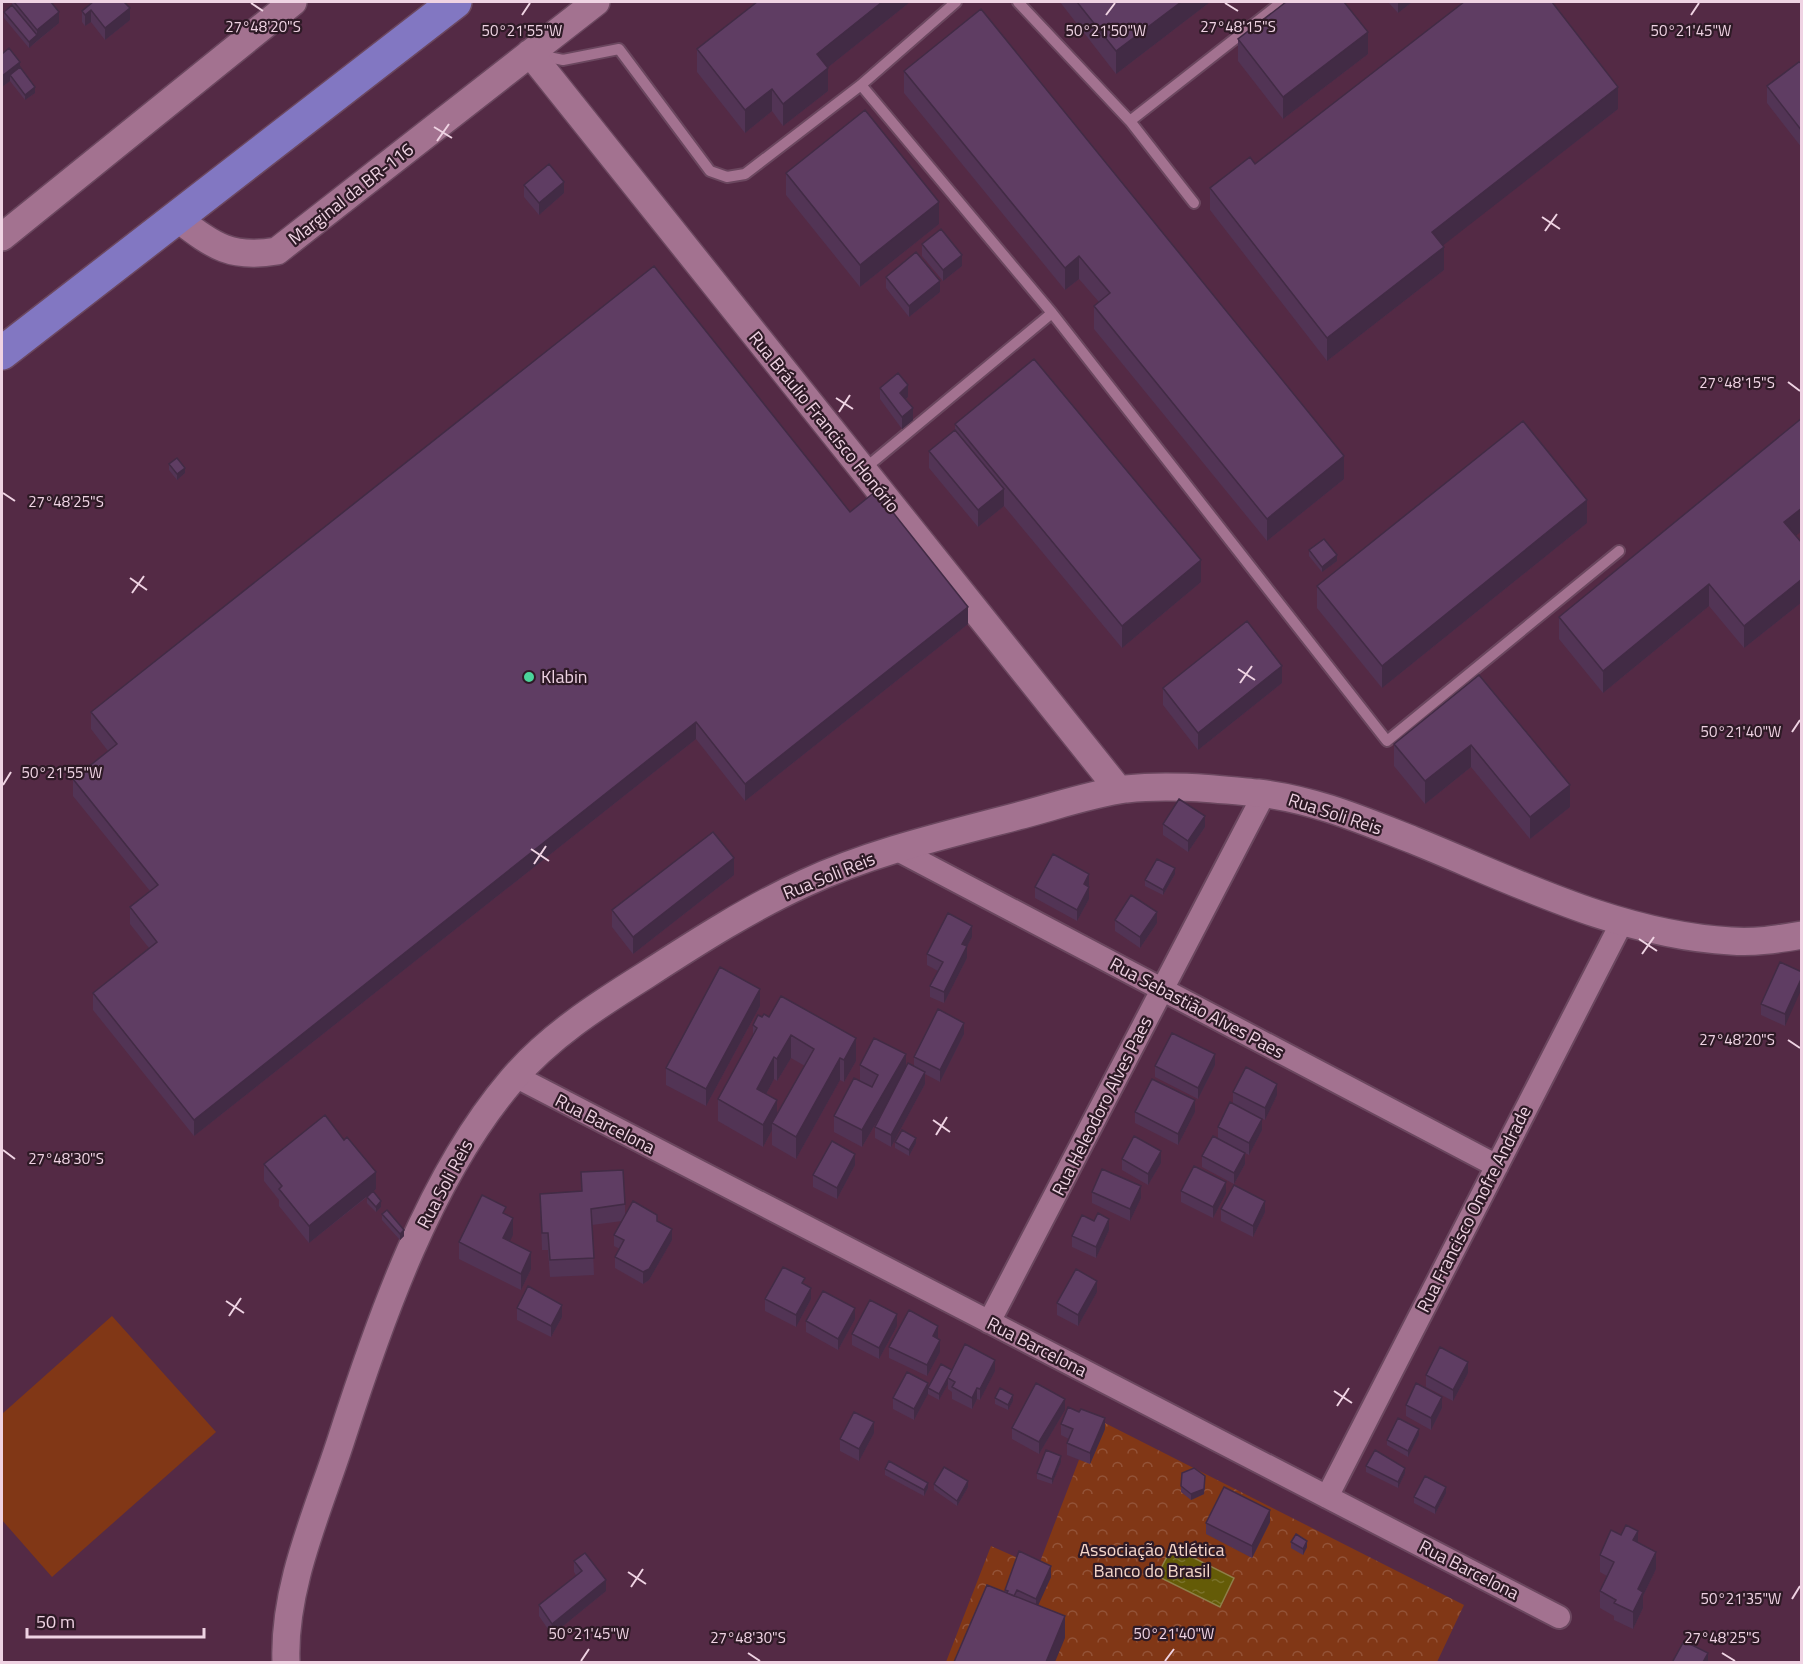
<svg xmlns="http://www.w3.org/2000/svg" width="1803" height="1664" font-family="'Titillium Web',sans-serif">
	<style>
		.grass { fill: #813716 }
		.park { fill: url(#park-crowns) }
		.water { fill: url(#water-ripples); stroke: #8e7f49; stroke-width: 1.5 }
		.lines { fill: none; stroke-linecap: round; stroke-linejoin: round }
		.service-casing { stroke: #6b475f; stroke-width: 14 }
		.minor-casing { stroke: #6b475f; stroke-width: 26 }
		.tertiary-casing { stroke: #6b475f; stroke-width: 30 }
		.trunk-casing { stroke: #6b475f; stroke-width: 36 }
		.service { stroke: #a37290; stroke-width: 10 }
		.minor { stroke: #a37290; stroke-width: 22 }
		.tertiary { stroke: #a37290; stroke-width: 27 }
		.trunk { stroke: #8277c2; stroke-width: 33 }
		.wall { fill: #523455; fill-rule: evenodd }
		.shaded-wall { fill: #422b45 }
		.building { fill: #5f3d63; stroke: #422b45; stroke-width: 1.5 }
		.ticks { fill: none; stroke: #efd3e3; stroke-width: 2 }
		.poi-dot { fill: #4bd49b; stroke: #2e1a26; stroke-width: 2 }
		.labels { text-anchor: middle; stroke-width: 4.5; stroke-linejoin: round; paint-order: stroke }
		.street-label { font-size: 18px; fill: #efd3e3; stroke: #2e1a26 }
		.poi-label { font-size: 18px; fill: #efd3e3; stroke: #2e1a26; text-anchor: start }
		.park-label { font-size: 18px; fill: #f4d6ca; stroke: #2e1a26 }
		.ticks-label { font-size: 15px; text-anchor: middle; fill: #efd3e3; stroke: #2e1a26; stroke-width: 4.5; stroke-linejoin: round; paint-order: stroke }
	</style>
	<defs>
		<pattern id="park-crowns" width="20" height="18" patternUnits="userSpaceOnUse" patternTransform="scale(1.5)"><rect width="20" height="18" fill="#813716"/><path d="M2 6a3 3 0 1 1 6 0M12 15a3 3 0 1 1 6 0" fill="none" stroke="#935338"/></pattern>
		<pattern id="water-ripples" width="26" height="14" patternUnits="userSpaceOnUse" patternTransform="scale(1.5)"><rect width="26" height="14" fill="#645b07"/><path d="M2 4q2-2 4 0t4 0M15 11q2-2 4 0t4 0" fill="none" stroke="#7a722b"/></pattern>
	</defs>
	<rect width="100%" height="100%" fill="#542a45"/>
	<path class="grass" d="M112,1316l104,116 -164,145 -50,-57v-106z"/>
	<path class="park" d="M1095,1418l369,187 -27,57h-491l45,-116 47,21z"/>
	<path class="water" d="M1172,1547l62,31 -14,29 -63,-31z"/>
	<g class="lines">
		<g class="service-casing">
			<path id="service" d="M1018,2l112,119 64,82
				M539,55l24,5 56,-11 91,122 17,6 18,-3 116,-89 95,-83
				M861,85l191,228 335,428 232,-190
				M1130,121l152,-119
				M863,470l189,-157"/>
		</g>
		<g class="minor-casing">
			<path id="minor" d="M896,849l601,317
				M515,1076l1044,541
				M989,1322l275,-528
				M1327,1497l295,-575"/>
		</g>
		<g class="tertiary-casing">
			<path id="tertiary" d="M530,53l589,737
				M177,218c37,28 53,41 100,33l319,-249
				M2,237l291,-235
				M286,1662c-3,-76 33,-153 56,-225 38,-118 88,-261 169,-356 37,-44 87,-76 135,-106 51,-33 104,-67 159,-92 67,-31 141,-48 213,-67 35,-9 72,-22 108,-27 44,-5 88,0 132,4 55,6 104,27 155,47 101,41 206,95 318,101 24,2 47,-2 71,-6"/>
		</g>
		<g class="trunk-casing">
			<path id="trunk" d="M2,353l453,-351"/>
		</g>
		<use href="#service" class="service"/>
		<use href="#minor" class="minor"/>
		<use href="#tertiary" class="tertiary"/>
		<use href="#trunk" class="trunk"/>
	</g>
	<path class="wall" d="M12,2h39l8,21 -30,25 -25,-30v-6l8,-7z
		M93,2l37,18 -25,20 -14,-18 -6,4 -3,-4v-11z
		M757,2h153l-83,66 1,23 -45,35 -11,-15 -27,22 -48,-61v-23z
		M1060,2h150l-94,72z
		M1388,2h24l-14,11z
		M1238,39l130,15 -85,65 -45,-58z
		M2,54l18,13 15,26 -10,7 -15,-19 -8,6z
		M1802,64v84l-35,-45v-17z
		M904,71l440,408 -77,62 -173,-212v-23l5,-4 -20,-23 -14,11 -161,-197z
		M1618,109l-175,136 1,25 -117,91 -117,-151v-22l45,-24z
		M786,173l153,51 -79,63 -74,-92z
		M524,185l40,8 -25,22 -15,-18z
		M922,244l40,22 -19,15 -21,-25z
		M886,277l54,15 -31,25 -23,-29z
		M880,388l28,9 -3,3 8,20 -11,9 -22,-30z
		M955,424l246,158 -79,66 -118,-142 -26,21 -49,-59v-17l26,-21z
		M169,464l16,9 -8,7 -8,-10z
		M850,512l118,112 -223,177 -49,-62 -502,397 -101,-126v-17l56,-45 -19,-24v-17l20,-16 -77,-95v-17l35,-28 -17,-22v-17z
		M1587,523l-205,165 -65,-80v-22z
		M1795,536l7,7v59l-58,46 -35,-42 -106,87 -44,-54v-22z
		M1309,550l28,11 -15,11 -13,-16z
		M1479,675l91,132 -40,32 -59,-72 -46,37 -31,-38v-22z
		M1282,683l-84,67 -35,-45v-17z
		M1163,824l42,3 -17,25 -25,-17z
		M1175,874l-12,21 -18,-9v-6z
		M734,875l-101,79 -21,-27v-17z
		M1089,885l-1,2 1,12 -12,22 -42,-23v-11z
		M1115,920l42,3 -17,25 -25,-17z
		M972,937l-5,9v12l-23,45 -14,-6v-11l8,-15 -11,-6v-11z
		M1802,972l-17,54 -24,-11v-11z
		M760,1006l-54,100 -40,-21v-17z
		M758,1015l98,46 -12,21 -4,-2 -44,79 -24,-14v-15l-9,17 -45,-26v-22l35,-62v-12zM791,1058l14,8 -28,49 -11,-21 8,-15 3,2z
		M964,1034l-24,48 -15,-8v10l-34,63 -16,-9v-11l14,-26 -27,46 -28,-15v-16l26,-35v-16l46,3 8,-2v-9z
		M1215,1065l-17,34 -43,-22v-11z
		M1233,1092l44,3 -12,25 -32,-16z
		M1135,1112h60l-17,33 -43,-22z
		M1218,1127l44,3 -13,25 -27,-14 23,23 -11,20 -32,-17v-11l16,-18z
		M895,1142l21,1 -7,13 -14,-8z
		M1122,1159l39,4 -13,22 -26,-15z
		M264,1164l112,25 -3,2 8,16 -5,5 -9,-9v-6l5,-4 -63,50 -30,-37v-6l-15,-19z
		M855,1165l-18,34 -24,-12v-12z
		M581,1172l44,32v12l32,5 15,19 -23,40 -6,4 -28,-16v-11l5,-8 -6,-3v-11l8,-14 -30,4 2,50 -44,2 -2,-27h-6l-2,-56 41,-3z
		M1181,1191l45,2 -13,25 -32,-16z
		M1092,1192l49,6 -11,23 -38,-18z
		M1221,1209l44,3 -12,25 -32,-16z
		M382,1214l22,22 -4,4 -18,-20z
		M506,1215l7,20 -4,6 22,28 -10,21 -62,-31v-17z
		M1109,1230l-13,28 -24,-11v-11z
		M805,1285l6,14 -15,28 -31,-16v-12z
		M1097,1292l-19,34 -21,-11v-12z
		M517,1308l45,9 -11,20 -34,-17z
		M855,1319l-17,31 -32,-18v-11z
		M897,1326l-18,33 -27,-14v-11z
		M938,1338v1l2,13 -13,24 -38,-18v-11z
		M952,1370l43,1 -15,29 -3,-1 -5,10 -20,-10v-7l-4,-3v-5l-9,16 -11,-6 -14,26 -21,-11v-11l35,-10z
		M1468,1373l-15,28 -27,-14v-12z
		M995,1398l18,3 -5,9 -13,-6z
		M1406,1405l36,3 -11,22 -25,-14z
		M1065,1410l-26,44 -27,-15v-11z
		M1061,1424l44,5 -15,35 -23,-9v-12l2,-4 -8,-4z
		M874,1433l-15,28 -19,-10v-12z
		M1419,1435l-11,22 -21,-12v-5z
		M1061,1462l-9,22 -15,-5v-6z
		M1366,1466l39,7 -7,15 -32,-16z
		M885,1469l43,19 -4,8 -39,-21z
		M1205,1481l-1,13 -13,6 -10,-8v-6z
		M934,1484l34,3 -11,19 -23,-16z
		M1446,1493l-11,21 -21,-11v-6z
		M1270,1522l-18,36 -46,-24v-11z
		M1291,1542l16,5 -4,8 -12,-7z
		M1638,1543l18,26 -13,27v12l-10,21 -19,-9v-4l-14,-8v-17l7,-15 -7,-4v-17z
		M574,1561l32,30 -54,44 -13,-19v-11l37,-30 -2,-3z
		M1051,1577l-13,28 27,33 -60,-46v-2z"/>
	<path class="shaded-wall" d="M882,2h28l-93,74v-22z
		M1181,2h29l-94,72v-23z
		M1398,2h14l-14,11z
		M130,8v12l-25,20v-12z
		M91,10v12l-6,4v-11z
		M59,12v11l-22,18v-11z
		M1368,32v22l-85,65v-22z
		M37,35v6l-8,7v-6z
		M20,62v11l-10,2v6l-8,6v-11z
		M828,68v23l-45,35v-22z
		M35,87v6l-10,7v-5z
		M1618,87v22l-186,145v-22z
		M772,89v22l-27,22v-23z
		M564,182v11l-25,22v-12z
		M939,202v22l-79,63v-22z
		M1444,247v23l-117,91v-23z
		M962,255v11l-19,15v-11z
		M1079,256v23l-14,11v-22z
		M940,281v11l-31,25v-11z
		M908,385v12l-8,7v-11z
		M913,408v12l-11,9v-12z
		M1344,456v23l-77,62v-22z
		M185,468v5l-8,7v-6z
		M1004,489v17l-26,21v-17z
		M1587,500v23l-205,165v-22z
		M1802,508v23l-18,14v-23z
		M1337,555v6l-15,11v-5z
		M1201,560v22l-79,66v-22z
		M1802,579v23l-58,46v-22z
		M1709,584v22l-106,87v-22z
		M968,607v17l-223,177v-17z
		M1282,666v17l-84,67v-17z
		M696,722v17l-502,397v-16z
		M1471,745v22l-46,37v-23z
		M1570,785v22l-40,32v-22z
		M1205,816v11l-17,25v-11z
		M734,858v17l-101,79v-17z
		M1175,868v6l-12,21v-5z
		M1089,874v11l-5,11v-12z
		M1089,887v12l-12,22v-11z
		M1157,912v11l-17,25v-11z
		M972,926v11l-10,18v-11z
		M967,946v12l-23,45v-11z
		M1802,977v11l-17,38v-12z
		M760,989v17l-54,100v-17z
		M964,1023v11l-24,48v-12z
		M791,1035v23l-14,23v-22z
		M856,1038v23l-12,21v-22z
		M906,1054v17l-44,76v-17z
		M1215,1054v11l-17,34v-11z
		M774,1057v22l-17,32v-22z
		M840,1058v22l-44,79v-22z
		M925,1072v12l-34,63v-12z
		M1277,1084v11l-12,25v-12z
		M777,1100v22l-5,1v7l-9,17v-22z
		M1195,1100v12l-17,33v-11z
		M1262,1119v11l-13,25v-12z
		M916,1138v5l-7,13v-6z
		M1161,1151v12l-13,22v-11z
		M1245,1153v11l-11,20v-11z
		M855,1154v11l-18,34v-11z
		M376,1172v17l-67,54v-17z
		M1226,1182v11l-13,25v-11z
		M1141,1186v12l-11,23v-12z
		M381,1201v6l-5,5v-5z
		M1265,1201v11l-12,25v-11z
		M513,1218v17l-10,20v-17z
		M1109,1219v11l-13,28v-11z
		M672,1229v11l-23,40 -6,4v-12z
		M404,1230v6l-4,4v-6z
		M531,1252v17l-10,21v-16z
		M1097,1281v11l-19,34v-11z
		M811,1288v11l-15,28v-12z
		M562,1305v12l-11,20v-11z
		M855,1308v11l-17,31v-11z
		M897,1314v12l-18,33v-11z
		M938,1326v12l-5,10v-12z
		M940,1340v12l-13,24v-11z
		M995,1360v11l-15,29v-11z
		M1468,1362v11l-15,28v-11z
		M952,1370l-4,8v6l-9,16v-6z
		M928,1383v11l-14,26v-11z
		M977,1388v11l-5,10v-11z
		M1013,1395v6l-5,9v-5z
		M1442,1397v11l-11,22v-12z
		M1065,1399v11l-26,44v-12z
		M1105,1418v11l-15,35v-11z
		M874,1422v11l-15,28v-12z
		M1419,1429v6l-11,22v-6z
		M1061,1456v6l-9,22v-5z
		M1405,1468v5l-7,15v-6z
		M1205,1476l-1,18 -13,6v-6z
		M968,1481v6l-11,19v-5z
		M928,1483v5l-4,8v-6z
		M1446,1487v6l-11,21v-6z
		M1270,1510v12l-18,36v-12z
		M1638,1531v16l-5,-7z
		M1307,1541v6l-4,8v-6z
		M1656,1552v17l-13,27v12l-10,21v-17l5,-23z
		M1051,1566v11l-15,33v-11z
		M606,1580v11l-54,44v-11z
		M1065,1616v22l-10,24h-9z
		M1708,1653v9h-5z"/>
	<path class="building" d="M14,2h37l8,10 -22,18z
		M93,2h31l6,6 -25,20 -14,-18 -6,5 -3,-4z
		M757,2h125l-65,52 11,14 -45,36 -11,-15 -27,21 -48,-61z
		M1077,2h104l-65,49z
		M1286,2h58l24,30 -85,65 -45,-58z
		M1464,2h88l66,85 -186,145 12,15 -117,91 -117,-150 40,-31 5,7z
		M12,5l25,30 -8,7 -25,-30z
		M981,9l363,447 -77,63 -173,-213 16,-13 -31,-37 -14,12 -161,-197z
		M9,48l11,14 -18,14v-22z
		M1799,62l3,2v67l-35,-45z
		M20,67l15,20 -10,8 -15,-20z
		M865,110l74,92 -79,63 -74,-92z
		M549,164l15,18 -25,21 -15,-18z
		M941,229l21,26 -19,15 -21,-26z
		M916,252l24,29 -31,25 -23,-29z
		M654,266l196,246 26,-21 92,116 -223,177 -49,-62 -502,398 -101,-127 64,-51 -27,-35 28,-22 -85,-106 44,-35 -26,-32z
		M1034,359l167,201 -79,66 -167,-202z
		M898,373l10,12 -8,8 13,15 -11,9 -22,-29z
		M1802,418v90l-18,14 18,21v36l-58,47 -35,-42 -106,87 -44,-54z
		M1523,421l64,79 -205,166 -65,-80z
		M955,430l49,59 -26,21 -49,-59z
		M177,458l8,10 -8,6 -8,-10z
		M1324,539l13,16 -15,12 -13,-17z
		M1247,621l35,45 -84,67 -35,-45z
		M1479,675l91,110 -40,32 -59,-72 -46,36 -31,-37z
		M1179,799l26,17 -17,25 -25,-17z
		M713,832l21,26 -101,79 -21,-27z
		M1053,854l36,20 -5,10 5,3 -12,23 -42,-23z
		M1157,859l18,9 -12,22 -18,-10z
		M1131,895l26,17 -17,25 -25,-17z
		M948,913l24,13 -10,18 5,2 -23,46 -14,-6 13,-24 -16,-8z
		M1780,962l22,10v5l-17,37 -24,-10z
		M720,967l40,22 -54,100 -40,-21z
		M781,996l75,42 -12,22 -4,-2 -44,79 -24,-14 42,-74 -23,-14 -14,24 -3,-2 -17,32 20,11 -14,25 -45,-26 39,-71 -4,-3 5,-10 4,2 2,-3 5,3z
		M938,1009l26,14 -24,47 -26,-13z
		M1172,1033l43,21 -17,34 -43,-22z
		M874,1038l32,16 -44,76 -28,-14 20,-38 18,9 6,-12 -18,-10z
		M908,1063l17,9 -34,63 -16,-8z
		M1246,1067l31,17 -12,24 -32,-16z
		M1152,1079l43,21 -17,34 -43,-22z
		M1230,1102l32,17 -13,24 -31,-16z
		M325,1115l19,25 3,-3 29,35 -67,54 -30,-37 3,-3 -18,-22z
		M902,1130l14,8 -7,12 -14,-8z
		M1134,1136l27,15 -13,23 -26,-15z
		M1213,1136l32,17 -11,20 -32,-17z
		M832,1141l23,13 -18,34 -24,-13z
		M1194,1166l32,16 -13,25 -32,-16z
		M1102,1169l39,17 -11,23 -38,-17z
		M623,1170l2,34 -34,5 3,49 -44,2 -2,-27h-6l-2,-39 42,-3 -1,-19z
		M1234,1185l31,16 -12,25 -32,-17z
		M373,1191l8,10 -5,6 -9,-10z
		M482,1195l24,12 -3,6 10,5 -10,20 28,14 -10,22 -62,-32z
		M633,1201l24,14v6l15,8 -23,40 -6,3 -28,-15 9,-17 -10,-5z
		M387,1210l17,20 -4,4 -18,-20z
		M1098,1213l11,6 -13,28 -24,-11 10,-21 12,6z
		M783,1267l22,11 -3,5 9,5 -15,27 -31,-16z
		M1076,1269l21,12 -19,34 -21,-12z
		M528,1286l34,19 -11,21 -34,-18z
		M823,1291l32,17 -17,31 -32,-18z
		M870,1300l27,14 -18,34 -27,-14z
		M909,1310l29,16 -5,10 7,4 -13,25 -38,-18z
		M965,1344l30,16 -15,29 -3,-1 -5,10 -20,-11 3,-5 -7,-4z
		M1440,1347l28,15 -15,28 -27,-15z
		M941,1364l11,6 -13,24 -11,-6z
		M907,1372l21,11 -14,26 -21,-11z
		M1036,1383l29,16 -26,43 -27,-14z
		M1416,1383l26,14 -11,21 -25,-13z
		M1000,1388l13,7 -5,10 -13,-7z
		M1068,1407l11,5 2,-3 24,9 -15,35 -23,-10 6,-14 -12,-5z
		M854,1412l20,10 -15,27 -19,-10z
		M1398,1418l21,11 -11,22 -21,-11z
		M1046,1450l15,6 -9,23 -15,-6z
		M1375,1450l30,18 -7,14 -32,-16z
		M889,1461l39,22 -4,7 -39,-21z
		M944,1467l24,14 -11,20 -23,-17z
		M1194,1468l11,8 -1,13 -13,5 -10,-8 1,-13z
		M1425,1476l21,11 -11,21 -21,-11z
		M1224,1487l46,23 -18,36 -46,-23z
		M1626,1525l12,6 -5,9 23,12 -18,37 5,3 -10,20 -19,-9 2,-3 -16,-9 14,-29 -14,-7 11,-25 10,5z
		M1296,1534l11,7 -4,8 -12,-7z
		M1019,1551l32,15 -15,33 -19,-9 -3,6 -7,-3 1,-2 -3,-1z
		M585,1553l21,27 -54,44 -13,-19 43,-34 -8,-10z
		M987,1585l78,31 -19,46h-92z
		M1684,1641l24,12 -5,9h-28l-2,-1z"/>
	<path class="ticks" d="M251,3l12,8M1225,3l13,8M522,15l8,-12M1106,15l9,-12M1691,15l8,-12M434,127l18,11M437,141l12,-17M1542,217l18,12M1545,231l12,-17M1788,382l12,9M836,398l17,11M839,412l11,-17M3,493l12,8M130,578l17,12M132,593l12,-17M1238,669l17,11M1240,683l12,-17M1792,732l8,-12M3,785l8,-13M531,849l18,12M534,864l12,-18M1639,939l18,12M1642,954l12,-17M1788,1040l12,8M933,1120l17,12M936,1135l11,-18M3,1150l12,9M226,1301l18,12M229,1316l12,-18M1334,1391l18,12M1337,1406l12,-18M628,1572l18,12M631,1587l12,-18M1792,1599l8,-13M748,1653l12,8M1722,1653l13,8M581,1661l8,-12M1165,1661l9,-12"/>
	<circle class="poi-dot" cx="529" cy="677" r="6"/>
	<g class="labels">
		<g class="street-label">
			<text transform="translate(351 194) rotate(-38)" y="6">Marginal da BR-116</text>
			<text transform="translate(824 422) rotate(51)" y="6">Rua Bráulio Francisco Honório</text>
			<text transform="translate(1335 814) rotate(18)" y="6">Rua Soli Reis</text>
			<text transform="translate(829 876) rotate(-22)" y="6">Rua Soli Reis</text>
			<text transform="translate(1197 1008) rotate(28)" y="6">Rua Sebastião Alves Paes</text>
			<text transform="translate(1102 1106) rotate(-63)" y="6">Rua Heleodoro Alves Paes</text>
			<text transform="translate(605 1124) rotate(27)" y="6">Rua Barcelona</text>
			<text transform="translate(445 1184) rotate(-62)" y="6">Rua Soli Reis</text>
			<text transform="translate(1474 1209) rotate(-63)" y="6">Rua Francisco Onofre Andrade</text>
			<text transform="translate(1037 1347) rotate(27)" y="6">Rua Barcelona</text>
			<text transform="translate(1469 1570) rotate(27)" y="6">Rua Barcelona</text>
		</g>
		<g class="poi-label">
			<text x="541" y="683">Klabin</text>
		</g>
		<g class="park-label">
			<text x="1152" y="1556">Associação Atlética<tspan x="1152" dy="21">Banco do Brasil</tspan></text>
		</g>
	</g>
	<g class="ticks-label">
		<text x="263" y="32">27°48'20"S</text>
		<text x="1238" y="32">27°48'15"S</text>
		<text x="522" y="36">50°21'55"W</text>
		<text x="1106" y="36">50°21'50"W</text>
		<text x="1691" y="36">50°21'45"W</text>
		<text x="1737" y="388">27°48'15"S</text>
		<text x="66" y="507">27°48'25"S</text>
		<text x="1741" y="737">50°21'40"W</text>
		<text x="62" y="778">50°21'55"W</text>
		<text x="1737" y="1045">27°48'20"S</text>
		<text x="66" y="1164">27°48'30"S</text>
		<text x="1741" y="1604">50°21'35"W</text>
		<text x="589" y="1639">50°21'45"W</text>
		<text x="1174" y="1639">50°21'40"W</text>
		<text x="748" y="1643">27°48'30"S</text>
		<text x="1722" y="1643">27°48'25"S</text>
	</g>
	<rect width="1803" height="1664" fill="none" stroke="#efd3e3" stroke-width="6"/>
	<path d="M27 1628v9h177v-9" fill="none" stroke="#efd3e3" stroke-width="3"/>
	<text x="36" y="1628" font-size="18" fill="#efd3e3" stroke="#2e1a26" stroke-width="4.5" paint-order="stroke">50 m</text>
</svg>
